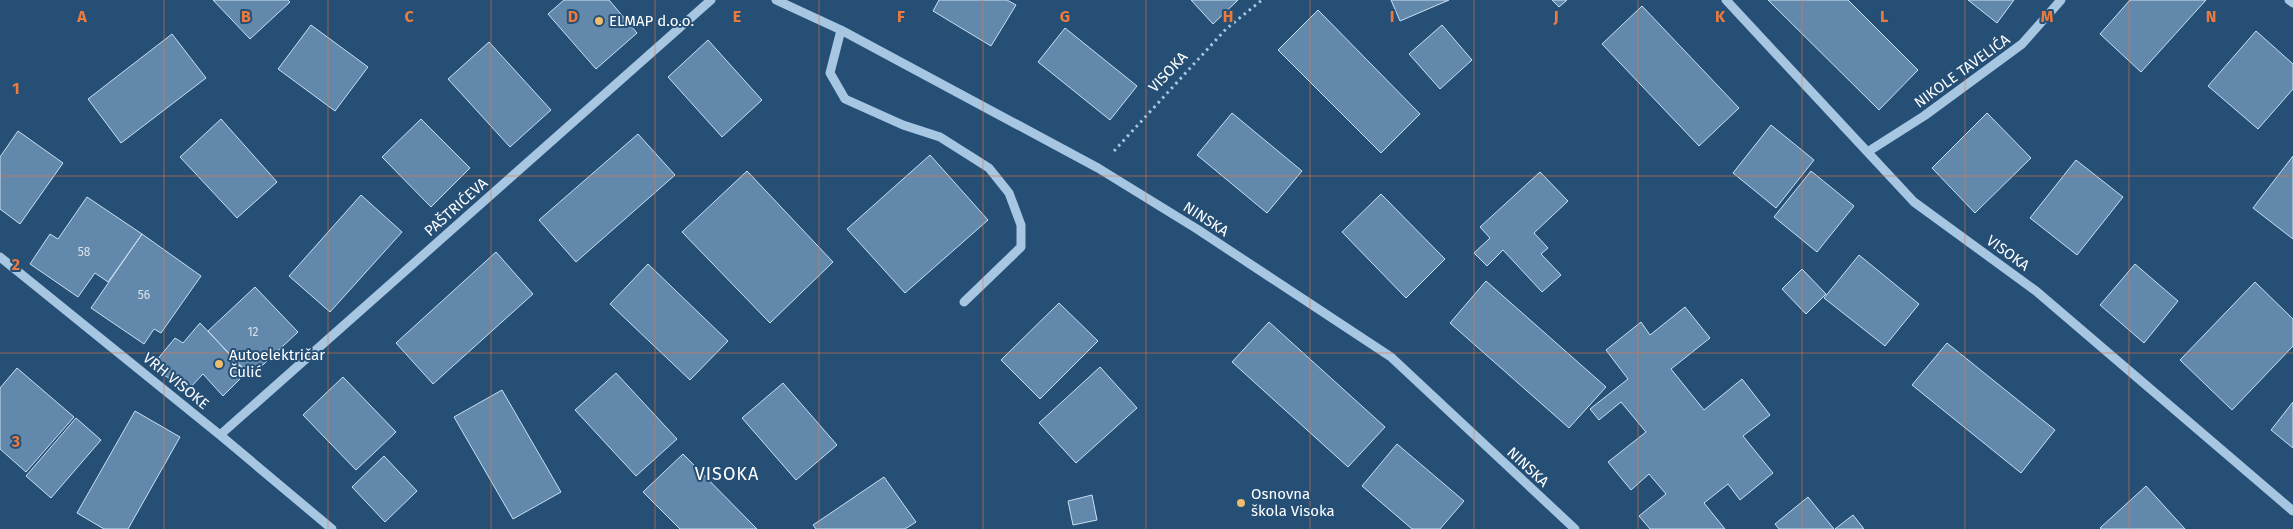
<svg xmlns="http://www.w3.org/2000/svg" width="2293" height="529" font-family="'Fira Sans',sans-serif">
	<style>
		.building { fill: #6288ab; stroke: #c9dff2 }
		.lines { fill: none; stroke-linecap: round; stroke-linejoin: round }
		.path { stroke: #a7c6e2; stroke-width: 3; stroke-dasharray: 2.5 4; stroke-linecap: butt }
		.minor { stroke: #a7c6e2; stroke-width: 9 }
		.grid { fill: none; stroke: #ed7a3d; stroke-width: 1; stroke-opacity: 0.55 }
		.poi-dot { fill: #ebbd6d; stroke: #264f76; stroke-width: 2 }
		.labels { text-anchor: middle; stroke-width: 4; stroke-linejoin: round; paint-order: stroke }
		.number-label { font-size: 12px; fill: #d8e1ea }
		.poi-label { font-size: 15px; fill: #fff; stroke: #264f76; text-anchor: start }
		.street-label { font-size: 15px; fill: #fff; stroke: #264f76 }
		.quarter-label { font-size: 18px; letter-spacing: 1px; fill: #fff; stroke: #264f76 }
		.grid-label { font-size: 16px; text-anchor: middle; font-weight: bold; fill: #ed7a3d; stroke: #264f76; stroke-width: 4; stroke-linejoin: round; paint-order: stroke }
	</style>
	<rect width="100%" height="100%" fill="#264f76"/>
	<path class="building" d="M213,0h75l2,2 -40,37z
		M564,0h45l28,33 -41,36 -48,-55z
		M939,0h68l9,5 -25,41 -58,-35z
		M1191,0h47l-25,24z
		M1391,0h58l-49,21z
		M1552,0h15l-8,7z
		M1768,0h80l70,70 -39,40z
		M1968,0h46l-17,23z
		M2130,0h76l-65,72 -41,-38z
		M1642,6l97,102 -40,38 -97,-102z
		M1318,10l102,104 -39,39 -103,-103z
		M311,25l57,42 -33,44 -57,-42z
		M1442,25l30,35 -32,29 -31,-35z
		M1065,28l72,58 -27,34 -72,-58z
		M2256,31l37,33v25l-35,40 -50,-43z
		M172,34l34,44 -85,65 -33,-44z
		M708,40l54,60 -40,37 -54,-60z
		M489,42l62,68 -41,37 -62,-68z
		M1232,113l70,58 -35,42 -70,-58z
		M1987,113l44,45 -56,55 -43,-45z
		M221,119l56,63 -40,36 -57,-61z
		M421,119l49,49 -39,39 -49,-50z
		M1771,125l43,35 -38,48 -43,-35z
		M18,131l45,32 -43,61 -20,-15v-52z
		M638,134l37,41 -99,87 -37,-42z
		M930,155l58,65 -83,73 -58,-64z
		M2293,156v83l-40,-31z
		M2076,160l47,37 -46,58 -47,-37z
		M747,171l86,91 -63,61 -88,-91z
		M1811,171l43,35 -37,46 -43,-35z
		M1540,172l28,29 -34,32 14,15 -7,6 20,21 -19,17 -39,-42 -16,16 -13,-13 16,-15 -10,-11z
		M1381,194l64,65 -39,39 -64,-66z
		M361,195l41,37 -72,80 -41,-36z
		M87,197l55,37 -34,48 -13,-9 -17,24 -48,-33 20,-30 8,5z
		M142,234l59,42 -40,57 -7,-4 -10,15 -53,-36z
		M496,252l37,42 -100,90 -37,-41z
		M1859,255l60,49 -34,42 -61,-48z
		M648,264l80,77 -38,39 -80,-76z
		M2135,264l43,37 -34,42 -44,-38z
		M1802,269l24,25 -20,20 -24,-25z
		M1486,281l120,106 -37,41 -119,-105z
		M2255,282l38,37v27l-61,64 -52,-50z
		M255,287l43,45 -48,45 -42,-46z
		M1059,303l39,38 -58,58 -39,-39z
		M1685,307l25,31 -39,31 33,41 38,-31 28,36 -27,21 30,37 -33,27 -12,-16 -24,19 21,26h-75l-11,-13 27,-22 -17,-20 -18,16 -23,-28 38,-30 -25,-30 -22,18 -9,-11 38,-30 -22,-29 35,-28 9,13z
		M1269,322l116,105 -37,40 -116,-105z
		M200,323l47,49 -24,24 -20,-22 -15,16 -37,-23 24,-29 8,5z
		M1947,343l108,87 -34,43 -109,-88z
		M1100,367l37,41 -61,55 -37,-40z
		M17,368l57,49 -48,55 -26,-23v-61z
		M616,373l61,66 -41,37 -61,-66z
		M343,377l53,55 -40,38 -53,-55z
		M783,383l54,62 -41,35 -54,-62z
		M502,390l59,102 -48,27 -59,-102z
		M2293,402v46l-22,-18z
		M135,411l45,26 -52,92h-24l-27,-16z
		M76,418l25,22 -50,58 -25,-22z
		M1397,444l67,57 -24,28h-28l-50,-43z
		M683,454l74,75h-77l-37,-37z
		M384,456l33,35 -32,31 -33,-35z
		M884,477l32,45 -11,7h-89l-3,-4z
		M2146,486l39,43h-84l-1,-1z
		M1092,495l5,25 -24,5 -5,-24z
		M1808,497l26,32h-55l-4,-5z
		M1853,515l11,14h-29z"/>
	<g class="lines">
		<path class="path" d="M1114,151l112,-122 36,-29"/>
		<path class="minor" d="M776,0l65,30 257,138 99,61 194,128 184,172
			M1726,0l188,202 122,89 257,220
			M2289,0l4,3
			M841,30l-11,43 15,26 58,26 37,12 49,31 20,25 12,32v22l-57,55
			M1869,151l55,-35 98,-72 39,-44
			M0,257l220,178 112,94
			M220,435l491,-435"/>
	</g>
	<path class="grid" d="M164,0v529M328,0v529M491,0v529M655,0v529M819,0v529M983,0v529M1146,0v529M1310,0v529M1474,0v529M1638,0v529M1802,0v529M1965,0v529M2129,0v529M0,176h2293M0,353h2293"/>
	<g class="poi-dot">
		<circle cx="599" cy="21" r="5"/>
		<circle cx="219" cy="364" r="5"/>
		<circle cx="1241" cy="503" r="5"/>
	</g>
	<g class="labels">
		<g class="number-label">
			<text x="84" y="256">58</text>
			<text x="144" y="299">56</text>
			<text x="253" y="336">12</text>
		</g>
		<g class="poi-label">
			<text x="609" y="26">ELMAP d.o.o.</text>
			<text x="229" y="360">Autoelektričar<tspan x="229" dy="17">Čulić</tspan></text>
			<text x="1251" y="499">Osnovna<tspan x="1251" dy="17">škola Visoka</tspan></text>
		</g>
		<g class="street-label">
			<text transform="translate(1962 71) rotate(-36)" y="5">NIKOLE TAVELIĆA</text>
			<text transform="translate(1168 72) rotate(-47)" y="5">VISOKA</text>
			<text transform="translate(456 207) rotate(-42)" y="5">PAŠTRIĆEVA</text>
			<text transform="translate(1206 219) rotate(33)" y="5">NINSKA</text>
			<text transform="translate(2008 253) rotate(36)" y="5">VISOKA</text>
			<text transform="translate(176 381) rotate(39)" y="5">VRH VISOKE</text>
			<text transform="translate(1528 467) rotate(43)" y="5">NINSKA</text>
		</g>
		<g class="quarter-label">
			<text x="727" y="480">VISOKA</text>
		</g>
	</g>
	<g class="grid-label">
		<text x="82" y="22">A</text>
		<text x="246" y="22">B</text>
		<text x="409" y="22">C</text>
		<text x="573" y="22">D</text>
		<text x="737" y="22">E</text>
		<text x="901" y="22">F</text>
		<text x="1065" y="22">G</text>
		<text x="1228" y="22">H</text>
		<text x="1392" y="22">I</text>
		<text x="1556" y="22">J</text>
		<text x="1720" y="22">K</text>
		<text x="1884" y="22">L</text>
		<text x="2047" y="22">M</text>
		<text x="2211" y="22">N</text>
		<text x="16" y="94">1</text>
		<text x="16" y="270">2</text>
		<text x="16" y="447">3</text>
	</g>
</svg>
